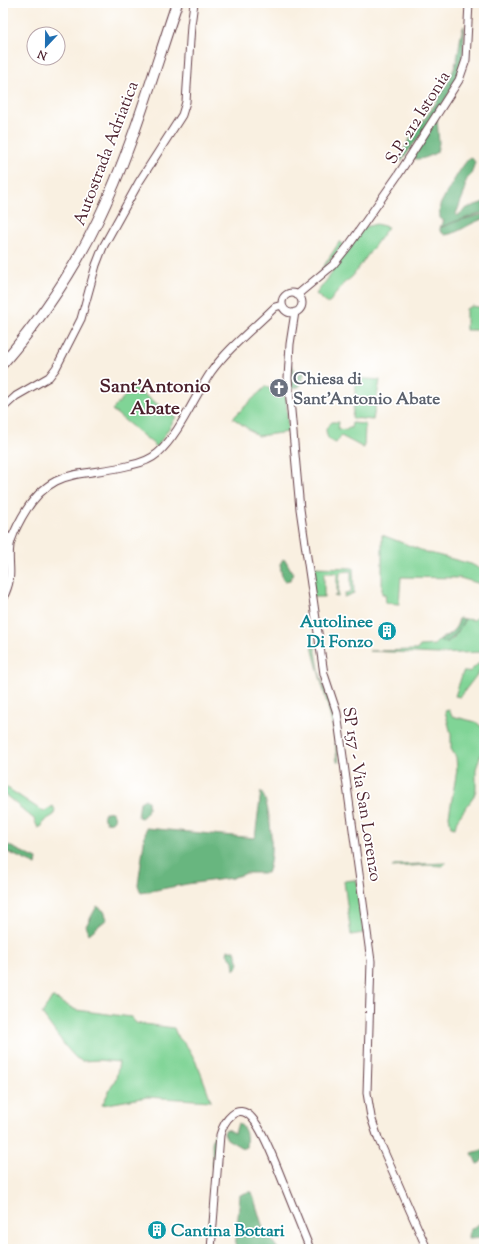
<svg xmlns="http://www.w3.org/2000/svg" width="487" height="1252" font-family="'Sorts Mill Goudy',serif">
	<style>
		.green { fill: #80d496; stroke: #657a60 }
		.forest { fill: #68b67f; stroke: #596a55 }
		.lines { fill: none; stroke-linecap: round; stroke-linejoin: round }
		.secondary-casing { stroke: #643e46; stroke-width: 9 }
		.highway-casing { stroke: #643e46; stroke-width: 12 }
		.secondary { stroke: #fff; stroke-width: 7 }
		.highway { stroke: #fff; stroke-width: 10 }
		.labels { text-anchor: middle; stroke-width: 3.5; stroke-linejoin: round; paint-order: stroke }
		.street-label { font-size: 17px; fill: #4a1f2b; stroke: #fff }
		.worship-label { font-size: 17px; font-weight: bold; fill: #5b616d; stroke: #fff; text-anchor: start }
		.culture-label { font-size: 17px; font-weight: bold; fill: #0d838f; stroke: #fff; text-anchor: end }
		.quarter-label { font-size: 19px; font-weight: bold; fill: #4a1f2b; stroke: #fff }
	</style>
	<rect width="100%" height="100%" fill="#fff"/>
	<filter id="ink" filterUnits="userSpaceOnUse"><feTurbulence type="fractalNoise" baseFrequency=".025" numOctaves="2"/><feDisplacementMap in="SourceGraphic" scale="8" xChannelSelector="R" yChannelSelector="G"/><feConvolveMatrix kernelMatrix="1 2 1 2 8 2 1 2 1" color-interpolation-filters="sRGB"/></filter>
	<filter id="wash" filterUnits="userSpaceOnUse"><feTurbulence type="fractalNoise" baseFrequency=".012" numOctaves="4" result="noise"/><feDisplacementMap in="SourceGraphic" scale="16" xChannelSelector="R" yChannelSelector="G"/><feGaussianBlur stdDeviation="0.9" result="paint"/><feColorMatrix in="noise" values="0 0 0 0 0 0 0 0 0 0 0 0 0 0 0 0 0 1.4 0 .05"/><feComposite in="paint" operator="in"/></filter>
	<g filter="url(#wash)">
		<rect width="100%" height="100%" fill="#f9f0e1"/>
		<path class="green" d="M376,224l12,3 -36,50 -8,6 -16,21 -12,-10 16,-21v-4l33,-42z
			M340,241l4,4 -24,27z
			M472,306l12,2v22h-18v-21z
			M357,378l23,2 -7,40 -21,-2z
			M266,386l13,10 7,-1 2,37 -30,4 -25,-18z
			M133,387l43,30 -19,30 -45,-37z
			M332,422h7l-1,7 9,1 1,-2h3l1,-5 13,1 -1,24 -23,-12 -5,7c-8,-2 -10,-7 -10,-15z
			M382,535l44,17 45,12 13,7v81l-46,2 -69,-3 48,-1 3,-4 14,-1 6,-6 1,3 12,-3 12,-20 9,1c10,-10 8,-23 7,-36l-21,-6 -59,-1 -2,27 -13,-1 -1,-9h-3z
			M310,567l43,1 1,25 -10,4 1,-4 6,-1v-21l-11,1 -2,25 -4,-1 3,-1v-22h-13v24h-11z
			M314,641l6,34 12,34 7,53h-2c-2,-41 -17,-80 -26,-120z
			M479,663h5v6l-5,3 -19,25 -5,-1 8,-24h6z
			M449,710l3,6 24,6 8,7v16l-8,24v21l-3,8 -16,22 -2,8 -4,-1 -2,-11 8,-46 -1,-13 -5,-8v-15l-6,-23z
			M3,785l36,24 6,2 8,-5 2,4 -1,5 -10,6 -2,5 -4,2 -4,-9 -31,-26z
			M446,863l-3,3 -15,-1 -36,2 4,-2z
			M354,880l3,1 7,52 -13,2 -7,-54z
			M52,997l24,13 55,7 5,6 38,5c4,13 10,12 16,23 9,15 15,33 21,50l-64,-4 -45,8 14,-27 3,-16 -20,-2 -17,1 -6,-3 -10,-11 -24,-33z
			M218,1130l-10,119h-4l5,-27 4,-43 -1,-36 2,-8z"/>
		<path class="forest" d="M464,26c0,15 0,31 -5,46 -10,29 -40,64 -58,90 -4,-10 23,-42 30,-52 10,-15 20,-30 25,-48 4,-12 3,-24 8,-36z
			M437,119l2,24 -2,9c-8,5 -17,9 -26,6z
			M471,157l4,5 -4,13 -4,4 -2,5v7l-9,23 1,2 10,-8 17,-6v10l-44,15 4,-6 -4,-3c0,-4 -1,-9 0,-13 4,-8 25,-46 31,-48z
			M484,214v5c-14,3 -24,14 -39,16l-5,-4v-3l17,-7z
			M291,364l3,4v11l12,-10 -6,17 -7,3 -3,-1z
			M283,559l3,2 7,13 -3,6 -5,1 -3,-3 -2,-14z
			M459,618l6,1 -8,14 -9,9h-7l-1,-3c10,-5 17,-9 19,-21z
			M261,791c10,14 14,66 6,82h-21l-14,5 -45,6 -46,9 -3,-8 8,-57 109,10z
			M145,799l3,2c1,8 0,12 -7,17l-3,-1 2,-15z
			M103.5 817a5.5 5.5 0 1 1 11 0a5.5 5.5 0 1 1-11 0Z
			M3,843l34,16 -1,6 -33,-15z
			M97,906l7,5 3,8 -18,15 -3,-8z
			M228,950h7l4,13 -1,3 -4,4 -1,-9 -6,-7z
			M238,1123c9,5 9,15 8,24l-2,2 -17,-10 -3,-6 2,-4 9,4z
			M482,1150l2,1c0,6 -1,12 -7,13l-5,-11z
			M248,1192h4l11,36 15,21h-43l5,-54z
			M484,1222v15l-16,1c0,-10 7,-12 16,-16z"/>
	</g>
	<g filter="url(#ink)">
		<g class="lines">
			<g class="secondary-casing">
				<path id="secondary" d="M282 303a10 10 0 1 1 20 0a10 10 0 1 1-20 0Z
					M297,295l36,-30 16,-20 49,-70 61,-95 7,-20 3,-57
					M295,312l-5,32 -2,34 12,131 24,165 13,39 34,248 -4,132 4,24 7,21 49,111
					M3,408l13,-12 33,-19 7,-9 25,-49 15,-54 7,-18 36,-65 43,-67 4,-13 5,-77 3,-22
					M3,533l8,7
					M3,598c12,-23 4,-31 7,-53 2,-10 7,-19 12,-28 30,-53 60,-39 109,-52 10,-2 19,-5 27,-12 22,-20 36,-56 53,-81 17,-24 43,-44 64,-65l7,-2
					M211,1249l9,-114c4,-14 17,-34 32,-17 10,11 19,34 25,49 11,27 22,55 33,82"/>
			</g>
			<g class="highway-casing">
				<path id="highway" d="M3,363c37,-43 69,-89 94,-141 34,-70 55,-145 80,-219"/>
			</g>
			<use href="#secondary" class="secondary"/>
			<use href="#highway" class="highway"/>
		</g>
	</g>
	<defs>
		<g id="church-disc" transform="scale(1)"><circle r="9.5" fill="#6b7280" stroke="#fff"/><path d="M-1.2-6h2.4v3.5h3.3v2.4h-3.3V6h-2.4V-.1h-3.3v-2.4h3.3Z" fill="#fff"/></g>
		<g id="building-disc" transform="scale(1)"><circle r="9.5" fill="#0f9aa8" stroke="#fff"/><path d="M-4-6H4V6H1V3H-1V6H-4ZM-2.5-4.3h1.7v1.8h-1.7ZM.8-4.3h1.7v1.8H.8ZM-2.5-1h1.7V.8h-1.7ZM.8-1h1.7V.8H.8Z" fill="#fff"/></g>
	</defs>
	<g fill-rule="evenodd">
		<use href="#church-disc" x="279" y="388"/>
		<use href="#building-disc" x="387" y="631"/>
		<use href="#building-disc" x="157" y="1230"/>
	</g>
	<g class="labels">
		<g class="street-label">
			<text transform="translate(417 117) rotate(-58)" y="6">S.P. 212 Istonia</text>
			<text transform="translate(105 153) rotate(-69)" y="6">Autostrada Adriatica</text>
			<text transform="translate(363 794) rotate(81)" y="6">SP 157 - Via San Lorenzo</text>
		</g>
		<g class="worship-label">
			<text x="293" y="384">Chiesa di<tspan x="293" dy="20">Sant'Antonio Abate</tspan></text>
		</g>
		<g class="culture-label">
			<text x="373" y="627">Autolinee<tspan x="373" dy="20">Di Fonzo</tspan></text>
			<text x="171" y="1236" text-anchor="start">Cantina Bottari</text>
		</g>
		<g class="quarter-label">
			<text x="155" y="392">Sant'Antonio<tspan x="155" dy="22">Abate</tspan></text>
		</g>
	</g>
	<rect width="487" height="1252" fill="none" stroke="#fff" stroke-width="16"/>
	<g transform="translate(46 46) rotate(202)"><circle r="19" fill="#ffffff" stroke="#b7a5aa"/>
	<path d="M0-3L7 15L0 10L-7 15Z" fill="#1f6fb2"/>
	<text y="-6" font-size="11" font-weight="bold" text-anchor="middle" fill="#4a1f2b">N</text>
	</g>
</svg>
